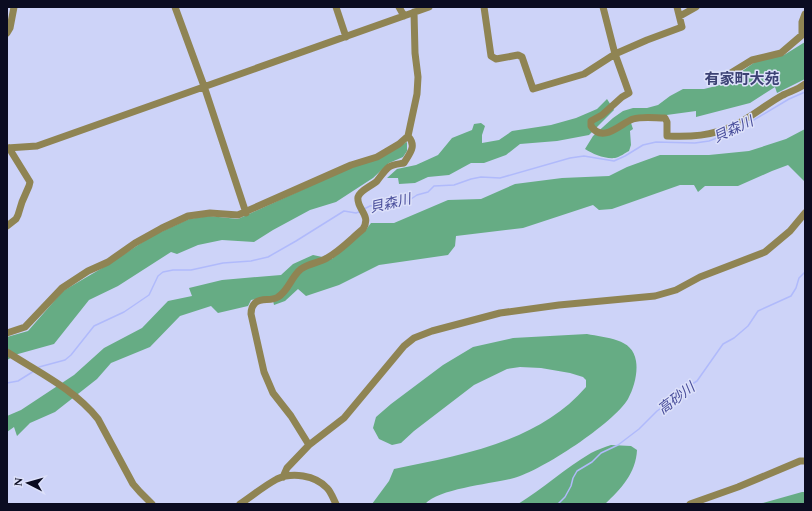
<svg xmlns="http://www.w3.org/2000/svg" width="812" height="511" font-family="Spectral,'Noto Sans JP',serif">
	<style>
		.forest { fill: #66ac84 }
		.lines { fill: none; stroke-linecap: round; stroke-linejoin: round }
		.stream { stroke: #b0bafb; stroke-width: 1.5 }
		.minor { stroke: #8f8453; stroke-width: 7 }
		.labels { text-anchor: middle; stroke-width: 3; stroke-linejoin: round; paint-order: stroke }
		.water-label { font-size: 14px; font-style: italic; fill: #484d9a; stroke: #dde1fa }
		.quarter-label { font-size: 15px; font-weight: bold; fill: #3c4174; stroke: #dde1fa }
	</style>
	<rect width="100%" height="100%" fill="#cdd3f8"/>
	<path class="forest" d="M805,42v37l-28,14 -2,-6 -25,16 -54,14v-6l-66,9 3,9 -3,2 1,14 -2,6c-4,2 -9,6 -14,7 -11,1 -22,-4 -30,-9l8,-13 20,-18 10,-7 10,-3h14l11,-3 12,-9 13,-7h21l20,-5 31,-22 29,-7z
		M607,99l7,11 -25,25 -32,6 -37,3 -14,11 -22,8h-13l-22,12 -21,2 -13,6 -16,1 -1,-6h-11l10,-9 19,-4 22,-10 14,-17 20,-8 2,-6 7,-1 4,3 -3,9v8l17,-3 13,-9 39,-6 25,-7 21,-9z
		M805,129v53l-17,-17 -16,6 -34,15h-33l-7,6 -4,-7h-14l-68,24 -13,1 -6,-5 -70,23 -67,8 -1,10 -7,9 -69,10 -40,20 -33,11 -8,-7 -13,12 -11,4 -2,-9 -21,4 -3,6 -30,7 -7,-7 -31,10 -30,31 -39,16 -14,16 -42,33 -25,11 -13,13 -3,-9 -7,5v-16l14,-6 53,-35 30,-27 38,-20 26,-27 24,-5 -3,-8 33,-8 59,-5 12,-11 20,-9 19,4 33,-28 6,-8h23l54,-23 33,-1 34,-15 47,-6 47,-2 18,-9 33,-12h49l40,-4 37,-12z
		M407,142v9l-4,6 -14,6 -16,15 -37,24 -26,8 -37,20 -19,12 -32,-2 -24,5 -21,9 -6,-2 -53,34 -29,14 -35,44 -36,10 -11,6v-23l21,-6 35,-40 46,-27 43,-28 37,-17 20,-3 29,3 114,-52 24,-8z
		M587,334c19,4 46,4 49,27 2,12 -2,27 -8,38 -14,24 -87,72 -114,79 -22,6 -74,10 -89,26h-53l17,-23 5,-12c67,-14 145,-27 192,-82v-7l-3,-3 -13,-4 -29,-5 -21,-1 -13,2 -33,16 -60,46 -13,12 -9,2 -13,-6 -6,-11 3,-11 15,-13 52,-39 30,-18 40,-9z
		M611,445l20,1 6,4c-1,23 -16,39 -32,54h-87c25,-15 47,-36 73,-51 6,-3 13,-6 20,-8z
		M802,492h3v12h-46z"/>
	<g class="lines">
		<path class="stream" d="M364,209l6,-3 38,-5 9,-6 11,-3 6,-6 20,-1 17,-6 10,-2 19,1 70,-20 14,-2 30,5 11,-5 18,-11 13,-3 39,1 14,-2 18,-7 20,-10 42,-25 16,-7
			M39,367l26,-7 6,-5 23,-29 30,-14 25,-17 9,-19 5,-4 10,-2h18l32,-7 28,-2 17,-4 28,-16 48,-30 12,2 3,-1
			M7,383l11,-2 16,-10
			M558,504l7,-7 6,-11 2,-8 4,-7 15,-9 9,-9 17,-8 21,-16 18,-18 19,-13 4,-6 17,-11 26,-37 11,-6 14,-12 10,-15 33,-15 5,-8 3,-10 6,-6"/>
		<path class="minor" d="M175,7l29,79 42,127
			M336,7l10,30
			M399,7l5,9
			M484,7l7,49 5,3 22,-4 4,2 11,32 51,-15 31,-20 32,-14 35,-13 -5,-20
			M603,7l12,47 14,39 -7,4 -20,18 -11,6v5c12,18 30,-3 42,-7 10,-3 22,-1 32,-1l2,4v14c24,1 44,0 66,-10 18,-8 33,-22 50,-31 8,-4 14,-5 22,-11
			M680,16l16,-9
			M7,33l3,-5 4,-21
			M726,76l26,-16 29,-7 21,-18v-13l3,-8
			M7,148l30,-2 392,-139
			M7,226l9,-7 2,-4 4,-13 7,-16 1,-4 -21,-34
			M7,333l18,-6 37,-39 26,-17 20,-9 27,-19 27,-15 26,-12 22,-3 28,2 113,-50 26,-8 22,-13 9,-8 9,-42 1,-17 -3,-24 -1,-41
			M7,352c31,20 67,37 91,67l35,65 7,8 12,12
			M309,445l-18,-29 -18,-23 -9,-21 -13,-58c0,-3 1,-8 4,-11 6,-6 16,-1 23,-6 11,-7 13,-20 23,-28 8,-6 18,-6 26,-11 13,-7 24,-19 36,-29 9,-14 -7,-20 -5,-32 2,-7 14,-11 19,-16 4,-5 7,-10 12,-14 5,-3 10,-3 15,-4 6,-10 13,-17 4,-27
			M283,477l4,-9 22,-23 35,-27 60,-72 10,-8 18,-7 68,-18 59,-8 96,-9 21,-6 24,-13 65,-25 25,-21 15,-18
			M240,504c12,-8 24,-18 37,-25 15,-7 38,-4 50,9 4,4 6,10 9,16
			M690,504l48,-17 62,-26h5"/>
	</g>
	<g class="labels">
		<g class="water-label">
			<text transform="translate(733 129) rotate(-25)" y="5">貝森川</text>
			<text transform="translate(390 203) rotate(-13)" y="5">貝森川</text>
			<text transform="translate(676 398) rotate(-37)" y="5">高砂川</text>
		</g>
		<g class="quarter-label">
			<text x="742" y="84">有家町大苑</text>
		</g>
	</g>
	<rect width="812" height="511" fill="none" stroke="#0b0c21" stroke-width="16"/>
	<g transform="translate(28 483) rotate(276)" stroke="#dde1fa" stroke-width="3" paint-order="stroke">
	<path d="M0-3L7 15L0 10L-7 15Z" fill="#0b0c21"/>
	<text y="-6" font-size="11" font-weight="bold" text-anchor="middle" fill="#0b0c21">N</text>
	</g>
</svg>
